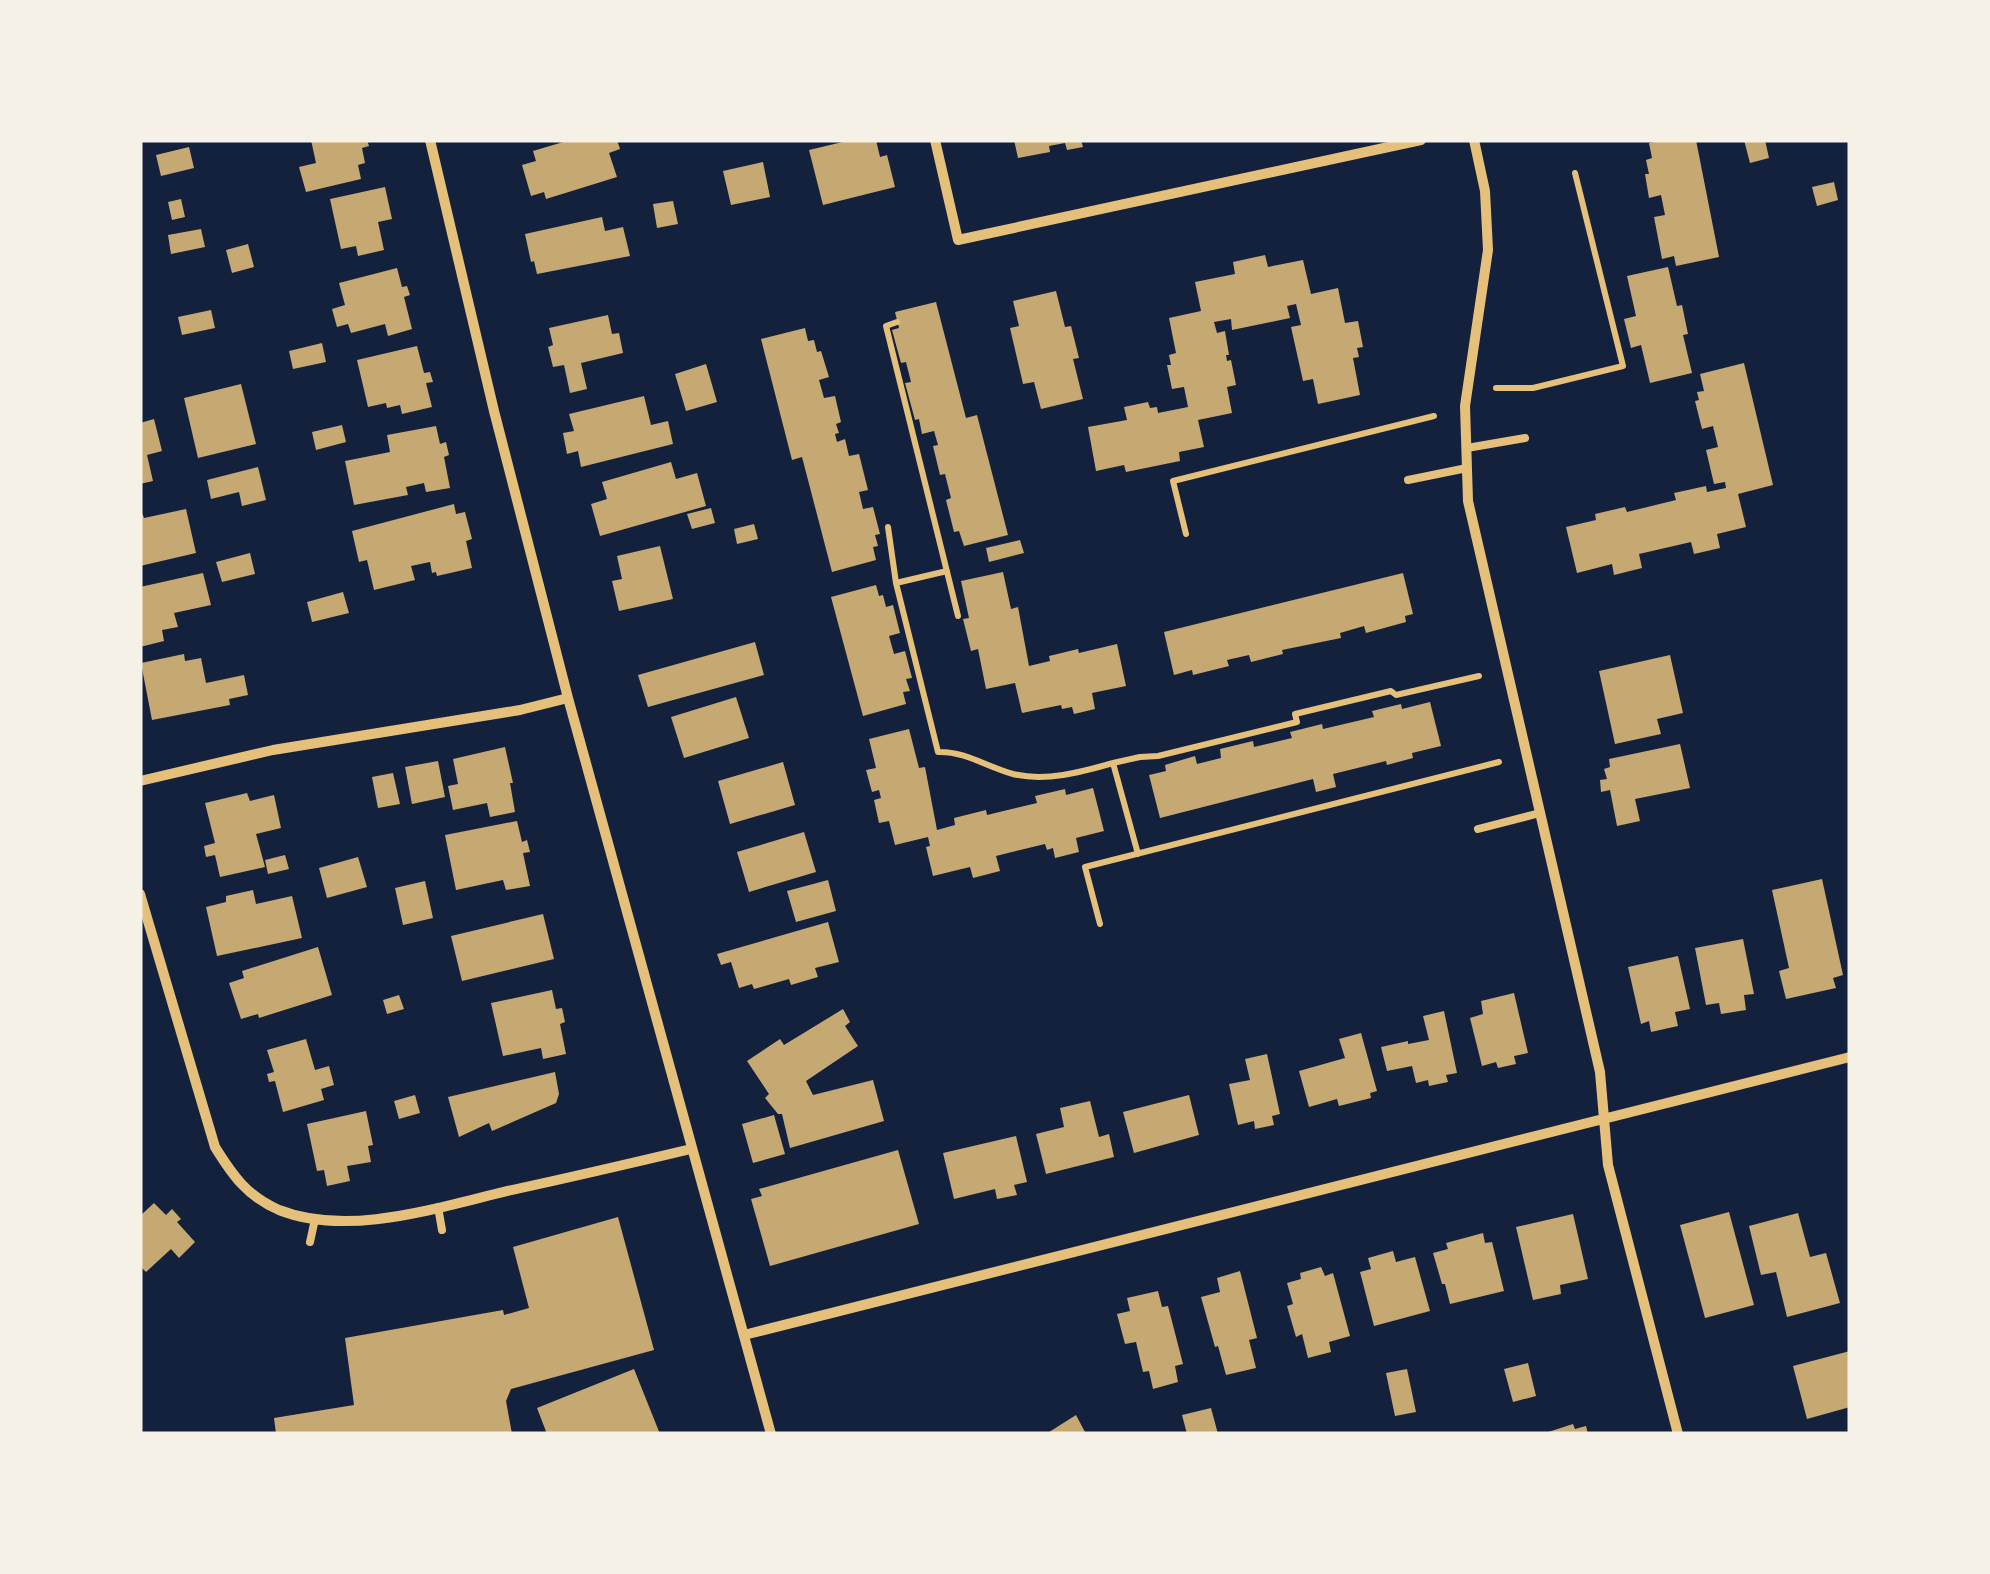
<svg xmlns="http://www.w3.org/2000/svg" width="1990" height="1574" font-family="Jost,sans-serif">
	<style>
		.building { fill: #c6a872 }
		.lines { fill: none; stroke-linecap: round; stroke-linejoin: round }
		.path { stroke: #e5c07b; stroke-width: 6 }
		.service { stroke: #e5c07b; stroke-width: 8 }
		.minor { stroke: #e5c07b; stroke-width: 10 }
	</style>
	<rect width="100%" height="100%" fill="#14213d"/>
	<path class="building" d="M311,140h56l2,6 -7,2 3,15 -7,2 3,14 -55,13 -7,-25 17,-4z
		M570,140h47l3,9 -11,4 8,24 -71,22 -2,-7 -13,4 -9,-31 14,-4 -3,-10z
		M851,140h25l4,17 7,-2 8,32 -72,18 -14,-55z
		M1014,140h67l2,7 -16,3 -2,-7 -16,3 1,6 -32,6z
		M1665,140h31l23,117 -43,9 -2,-10 -12,3 -8,-42 11,-2 -4,-20 -12,3 -4,-24h4l-3,-14 6,-2 -3,-15z
		M1744,140h21l4,18 -19,5z
		M189,147l5,21 -33,8 -5,-21z
		M763,162l7,35 -39,8 -8,-34z
		M1834,182l4,18 -21,6 -5,-19z
		M385,187l7,32 -14,3 6,28 -26,6 -2,-10 -15,3 -11,-50z
		M181,199l4,18 -13,3 -4,-18z
		M673,201l5,23 -21,4 -4,-24z
		M602,217l3,14 18,-4 7,29 -93,18 -3,-13 -3,1 -6,-28z
		M201,229l4,18 -34,7 -3,-19z
		M248,244l6,23 -22,6 -6,-23z
		M1265,255l3,12 35,-7 8,34 27,-6 7,35 13,-2 5,26 -6,1 2,9 -6,1 7,37 -42,9 -5,-25 -10,2 -12,-54 10,-2 -5,-21 -9,2 3,12 -58,12 -1,-11 -17,3 3,11 8,-2 4,24h-3l1,6 4,-1 5,25 -9,2 5,26 -34,7 6,27 -25,5 1,9 -54,11 -2,-7 -28,6 -8,-44 39,-7 -3,-13 24,-5 2,6 7,-1 1,6 30,-6 -4,-20 -12,2 -5,-24h4l-2,-10 7,-2 -7,-35 32,-7 -6,-29 40,-8 -2,-12z
		M1668,267l9,39 5,-1 6,29 -5,1 9,38 -42,10 -9,-38 -10,3 -7,-29 12,-3 -9,-40z
		M397,268l5,19 5,-1 3,9 -6,2 8,32 -24,7 -3,-12 -34,9 -3,-9 -11,3 -5,-18 13,-4 -6,-22z
		M1056,291l9,36 6,-1 8,32 -6,1 10,40 -42,10 -7,-27 -11,2 -13,-56 9,-2 -6,-25z
		M936,302l30,116 11,-3 31,120 -44,11 -5,-15 -5,1 -8,-32 5,-2 -6,-24 -5,1 -7,-29 5,-1 -4,-14 -12,3 -3,-15 -4,1 -10,-37 6,-1 -5,-20 -5,1 -9,-33 7,-2 -4,-16z
		M211,310l4,18 -33,7 -4,-18z
		M608,315l4,19 7,-1 4,20 -42,10 6,26 -17,4 -6,-28 -11,2 -5,-20 5,-2 -4,-17z
		M805,328l3,13 6,-1 3,12 4,-1 8,26 -10,3 5,18 11,-2 6,26 -5,2 3,9 -4,1 2,8 8,-3 4,17 10,-2 9,36 -9,2 4,17 10,-2 7,27 -5,1 3,11 -5,1 3,13 -44,12 -30,-115 -10,3 -31,-121z
		M322,343l4,19 -33,7 -4,-18z
		M417,346l7,27 6,-1 3,10 -7,1 6,24 -30,7 -2,-9 -13,3 -1,-5 -18,4 -11,-47z
		M1744,363l29,122 -35,9 8,33 -29,7 3,14 -26,6 -3,-12 -52,12 3,14 -28,7 -2,-11 -35,9 -11,-46 30,-7 -1,-6 30,-7 2,5 49,-12 -2,-7 32,-7 1,6 19,-4 -1,-6 -11,2 -8,-34 12,-3 -5,-21 -11,3 -7,-28 4,-1 -2,-8 7,-1 -4,-17z
		M706,364l11,38 -31,9 -11,-37z
		M241,384l15,60 -58,14 -14,-60z
		M644,396l7,29 17,-4 5,23 -92,23 -3,-16 -11,3 -4,-21 11,-2 -5,-17z
		M154,419l8,32 -15,4 6,26 -13,3v-61z
		M342,425l4,17 -30,8 -4,-18z
		M436,426l4,18 6,-2 3,13 -5,2 6,31 -24,4 -2,-9 -18,4 2,8 -54,10 -9,-44 45,-9 -3,-17z
		M671,462l5,17 21,-6 9,33 -106,30 -9,-32 16,-5 -5,-17z
		M258,467l8,33 -24,6 -3,-14 -28,7 -4,-19z
		M454,504l2,10 9,-2 7,27 -6,2 6,27 -35,8 -1,-4 -4,1 -2,-11 -19,4 4,14 -41,10 -7,-30 -8,2 -7,-31z
		M140,507l4,11 42,-9 10,44 -56,13z
		M711,508l4,15 -23,6 -5,-15z
		M754,524l4,15 -21,5 -3,-15z
		M1020,540l4,13 -35,9 -3,-14z
		M660,546l13,53 -54,12 -7,-30 10,-2 -5,-23z
		M250,553l5,21 -33,8 -6,-20z
		M1003,572l8,37 7,-2 11,59 21,-5 -1,-5 29,-7 1,4 38,-9 9,42 -34,7 3,16 -21,5 -2,-7 -10,2 -1,-4 -39,8 -7,-30 -29,6 -8,-40 -7,2 -8,-32 6,-1 -8,-37z
		M203,573l8,32 -37,8 4,14 -16,3 2,11 -24,6v-60z
		M1403,573l10,41 -8,2 1,6 -40,11 -2,-7 -24,7 1,5 -59,12 1,4 -32,8 -2,-7 -22,5 2,6 -36,9 -1,-5 -18,5 -10,-43z
		M876,585l3,11 4,-1 3,12 7,-2 7,28 -11,3 5,18 11,-3 7,27 -6,1 4,12 -7,1 3,12 -43,12 -32,-119z
		M343,592l6,21 -37,9 -5,-20z
		M755,642l9,33 -116,32 -10,-32z
		M184,654l1,7 16,-3 5,25 38,-8 4,20 -19,4 1,6 -78,15 -11,-57z
		M1670,655l13,58 -26,6 4,15 -46,10 -16,-73z
		M736,697l13,41 -65,20 -13,-41z
		M1430,702l11,44 -29,7 1,5 -26,7 -1,-4 -53,13 3,13 -20,5 -3,-13 -153,39 -11,-43 17,-4 -1,-6 30,-9 2,8 24,-6 -1,-9 33,-8 1,6 38,-9 -2,-6 32,-8 1,5 51,-12 -2,-6 29,-7 1,5z
		M909,729l10,39 6,-1 12,63 18,-5 -1,-7 32,-8 1,5 50,-12 -2,-7 30,-7 1,6 27,-7 11,43 -28,7 3,14 -24,6 -2,-10 -6,2 -2,-6 -49,12 4,15 -27,7 -3,-11 -37,9 -7,-29 4,-1 -2,-9 -33,8 -6,-24 -10,2 -5,-23 7,-2 -2,-8 -7,2 -6,-22 10,-2 -7,-29z
		M1680,744l10,44 -55,11 5,22 -23,5 -7,-36 -9,2 -1,-12 7,-1 -3,-10 6,-2 -1,-8z
		M505,747l8,36h-3l5,29 -25,5 -3,-14 -34,7 -5,-24 10,-2 -5,-25z
		M438,761l7,36 -33,7 -7,-37z
		M783,762l12,43 -65,19 -12,-43z
		M393,773l7,31 -22,4 -6,-31z
		M247,793l3,8 24,-6 7,33 -25,6 9,33 -45,10 -5,-22 -9,2 -2,-11 11,-3 -10,-40z
		M517,821l5,21 5,-2 3,12 -7,1 7,33 -24,4 -3,-10 -47,10 -11,-55z
		M804,832l12,40 -67,20 -12,-40z
		M285,855l4,14 -21,5 -3,-14z
		M358,857l9,30 -40,11 -8,-30z
		M1822,879l21,96 -10,3 3,10 -50,11 -7,-28 10,-3 -17,-78z
		M828,880l8,31 -40,11 -9,-31z
		M425,881l8,37 -30,7 -8,-37z
		M253,890l3,14 36,-8 10,42 -85,18 -11,-49 20,-5v-6z
		M543,914l11,45 -92,22 -11,-45z
		M828,922l11,40 -24,6 3,9 -27,8 -2,-6 -35,10 -2,-5 -13,4 -8,-26 -10,3 -4,-11z
		M1743,939l11,55 -10,1 2,15 -25,4 -2,-11 -13,2 -11,-57z
		M318,947l14,48 -73,23 -1,-4 -17,5 -12,-36 15,-5 -2,-7z
		M1678,956l12,53 -15,3 3,14 -27,6 -2,-11 -8,3 -13,-57z
		M552,990l4,19 6,-1 3,14 -5,2 6,30 -23,5 -2,-11 -38,8 -12,-53z
		M1514,993l14,60 -14,3 2,8 -18,4 -2,-6 -14,4 -12,-48 13,-4 -2,-13z
		M399,995l5,14 -17,5 -4,-14z
		M843,1009l7,13 -5,4 13,20 -52,35 7,14 60,-15 11,41 -94,27 -8,-34h-4l-13,-16 4,-4 -22,-33 33,-22 4,6z
		M1444,1011l13,62 -11,2 2,7 -19,4 -1,-6 -12,3 -4,-17 -25,5 -6,-24 27,-6v3l21,-4 -6,-24z
		M1361,1033l16,58 -7,2 1,5 -32,8 -2,-7 -28,8 -10,-36 46,-13 -6,-19z
		M306,1039l9,31 14,-4 5,19 -13,4 3,11 -41,12 -8,-31 -6,1 -2,-8 7,-2 -7,-22z
		M1267,1054l13,60 -8,2 2,9 -19,4 -1,-8 -16,4 -9,-41 21,-4 -5,-21z
		M555,1072l4,22 -3,9 -64,28 -3,-8 -30,14 -11,-40z
		M415,1095l5,18 -21,6 -5,-18z
		M1189,1095l10,40 -65,18 -11,-41z
		M1090,1101l9,36 10,-3 5,23 -68,17 -10,-40 28,-7 -4,-19z
		M366,1111l7,34 -5,1 3,16 -24,4 3,15 -23,5 -3,-16 -7,1 -10,-47z
		M774,1115l11,39 -32,9 -11,-39z
		M1016,1136l11,46 -13,3 3,10 -20,4 -2,-10 -41,10 -11,-46z
		M898,1150l21,74 -149,42 -19,-67 11,-3 -3,-7z
		M154,1203l12,12 6,-6 9,10 -4,3 18,20 -16,16 -8,-9 -25,23 -6,-6v-50z
		M1729,1212l25,93 -49,13 -25,-93z
		M1798,1213l12,44 16,-4 14,50 -53,14 -11,-45 -15,3 -12,-49z
		M1573,1214l15,65 -28,6 1,9 -28,6 -17,-73z
		M618,1217l36,133 -143,39 -5,12 6,33h-236l-2,-16 80,-13 -9,-67 158,-28 1,5 25,-7 -16,-61z
		M1483,1233l2,10 7,-1 12,49 -54,13 -5,-20h-3l-9,-31 15,-4 -2,-6z
		M1393,1251l3,11 19,-5 15,54 -56,15 -14,-54 11,-3 -3,-11z
		M1321,1267l4,9 8,-3 17,63 -21,6 2,10 -23,6 -6,-24 -6,3 -9,-31 6,-2 -6,-21 14,-4 -1,-6z
		M1240,1271l17,67 -8,2 7,28 -30,7 -8,-29 -3,1 -14,-50 19,-5 -3,-14z
		M1158,1291l4,16 6,-1 15,58 -8,2 3,16 -25,7 -4,-18 -6,1 -7,-30 -11,2 -8,-30 13,-3 -3,-13z
		M1850,1351v56l-43,12 -14,-53z
		M1528,1363l8,33 -23,6 -9,-33z
		M634,1369l26,65h-113l-10,-26z
		M1407,1369l9,43 -21,4 -9,-43z
		M1211,1408l7,26h-31l-5,-19z
		M1076,1415l10,19h-40z
		M1573,1424l2,5 11,-3 2,8h-46z"/>
	<g class="lines">
		<path class="path" d="M897,322l-11,4 72,290
			M1496,388h37l90,-22 -48,-193
			M888,527l8,56 42,169c27,-1 49,15 75,22 33,8 68,-2 100,-11
			M1186,534l-13,-53 261,-65
			M896,583l51,-12
			M1138,854l-25,-91 27,-6 18,-1 139,-34 -2,-8 96,-23 5,4 83,-19
			M1100,924l-15,-57 414,-105"/>
		<path class="service" d="M1467,448l58,-10
			M1408,480l59,-12
			M1478,829l62,-16
			M438,1207l4,23
			M310,1242l5,-23"/>
		<path class="minor" d="M430,140l64,271 74,287 203,736
			M935,140l23,100 463,-100
			M1474,140l11,51 3,59 -23,156 3,95 132,571 8,93 70,269
			M140,781l133,-31 247,-40 48,-12
			M140,894l75,253c18,29 32,49 64,63 71,28 163,-4 233,-20 60,-13 120,-27 179,-41
			M744,1335l1106,-278"/>
	</g>
	<rect width="1990" height="1574" fill="none" stroke="#f6f1e7" stroke-width="285"/>
</svg>
